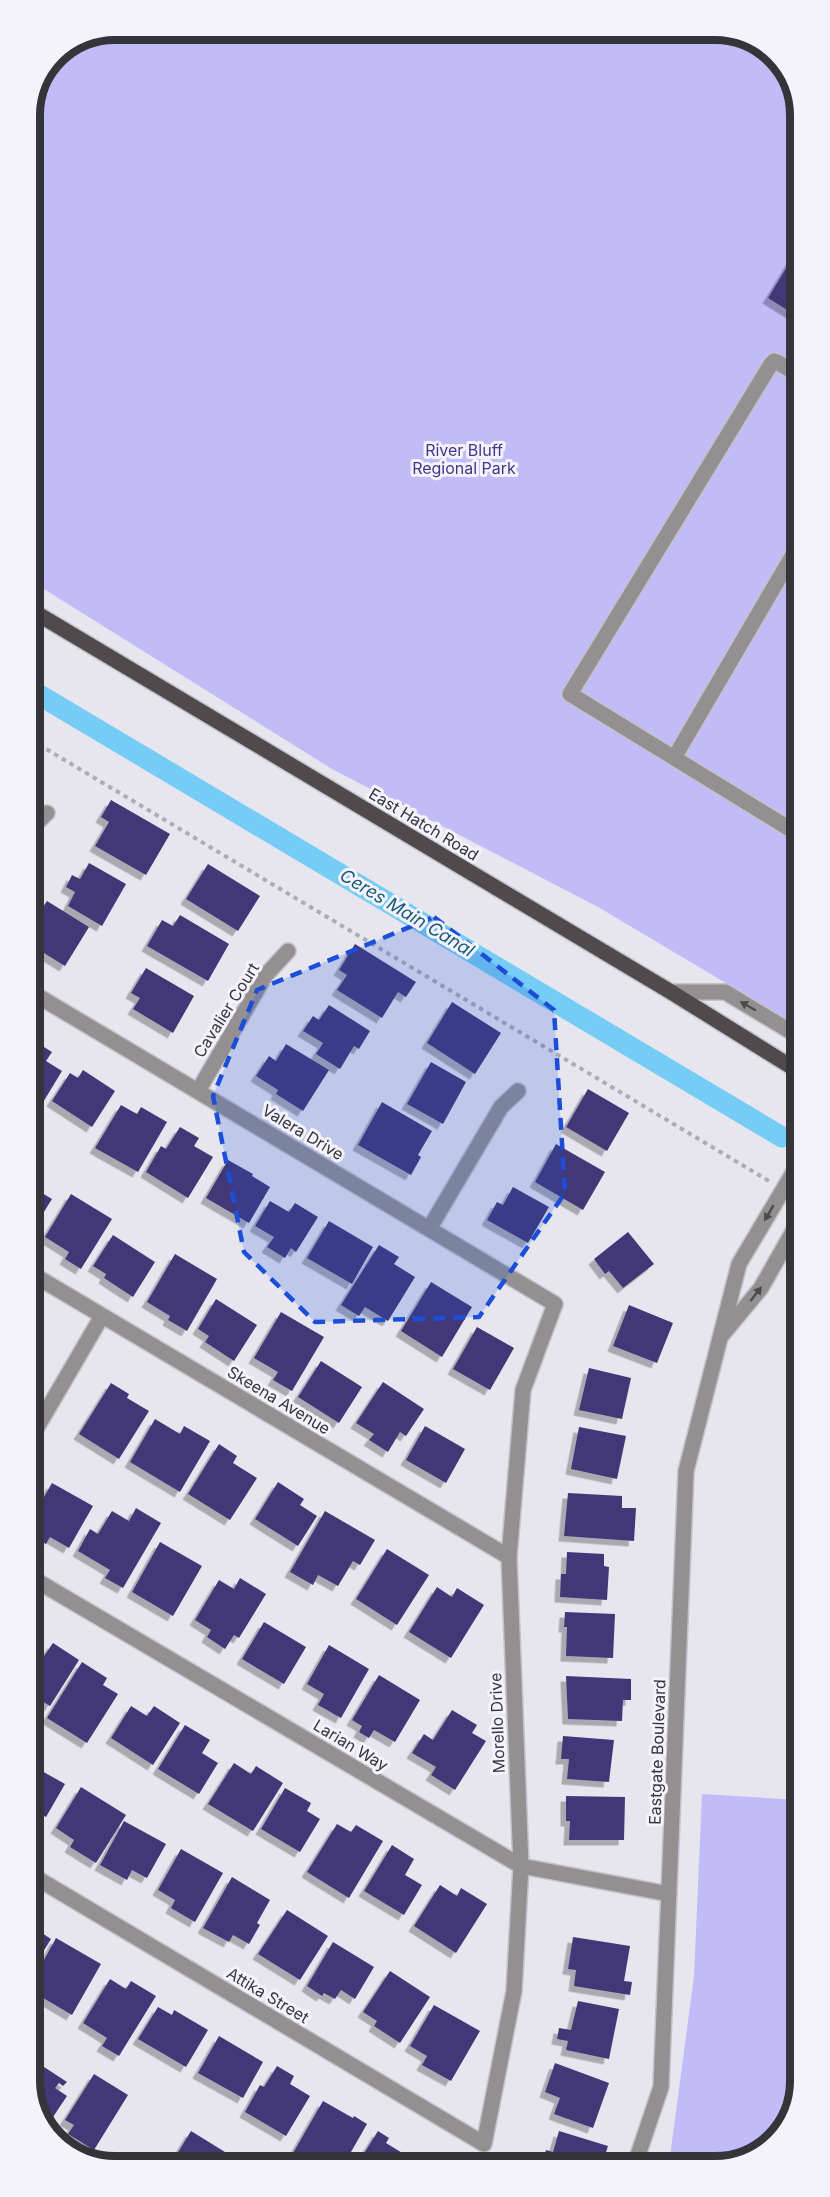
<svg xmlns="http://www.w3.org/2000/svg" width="830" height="2197" font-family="Inter,sans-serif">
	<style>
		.green { fill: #c1bbf7 }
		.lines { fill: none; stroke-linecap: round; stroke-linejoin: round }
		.canal { stroke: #75ccf5; stroke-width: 21 }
		.building { fill: #433877; filter: url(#shadow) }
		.minor-casing { stroke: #c3c2ca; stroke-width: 18 }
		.major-casing { stroke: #c3c2ca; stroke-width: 18 }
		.path { stroke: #adacb3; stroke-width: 4; stroke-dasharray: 4.5 4.5; stroke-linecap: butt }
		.minor { stroke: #949091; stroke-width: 15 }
		.major { stroke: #514a4c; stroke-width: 15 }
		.oneway { fill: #4d4b4e }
		.marked { fill: #1d4ed8; fill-opacity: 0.2; stroke: #1d4ed8; stroke-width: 4.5; stroke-dasharray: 12 8; stroke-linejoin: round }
		.labels { text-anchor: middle; stroke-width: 6; stroke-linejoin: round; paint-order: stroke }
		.park-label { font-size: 16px; fill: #473689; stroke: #f4f3fc }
		.street-label { font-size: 16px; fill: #353438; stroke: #f4f3fc }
		.water-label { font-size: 18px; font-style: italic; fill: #165b77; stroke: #f4f3fc }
		.rim { fill: none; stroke: #353438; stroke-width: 8 }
	</style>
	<defs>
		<filter id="shadow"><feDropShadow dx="-5.5" dy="5.5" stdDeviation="0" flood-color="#0004"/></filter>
	</defs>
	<rect width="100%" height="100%" fill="#e7e6ef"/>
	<path class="green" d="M115,30h606l50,21 26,42 1,933 -200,-119 -266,-138 -301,-188 -1,-471 25,-55z
		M702,1794l98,6v282l-18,52 -45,30h-68l25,-188z"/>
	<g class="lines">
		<path class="canal" d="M31,690l751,447"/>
	</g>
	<path class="building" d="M797,250v54l-5,9 -24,-15z
		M111,800l59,34 -24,41 -51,-29 14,-24 -8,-5z
		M89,863l37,21 -24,42 -34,-20 7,-14 -9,-5 6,-12 8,4z
		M208,864l52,32 -22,35 -52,-32z
		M47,901l42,26 -24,39 -34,-21v-31l5,3z
		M180,915l49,29 -21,37 -61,-35 15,-26 11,6z
		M355,944l61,38 -10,15 -8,-5 -16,26 -45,-28 10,-15 -8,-5z
		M146,968l48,28 -21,37 -40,-24 7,-11 -9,-5z
		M452,1002l49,31 -26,41 -48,-31z
		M329,1005l41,26 -11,18 -5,-3 -14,23 -24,-15 7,-11 -20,-12 10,-15 6,4z
		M39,1044l13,8 -6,9 16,10 -20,33 -10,-7v-48l3,2z
		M286,1044l43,26 -26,41 -27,-17 2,-4 -22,-14 13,-20 7,5z
		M431,1062l35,20 -23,42 -36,-20z
		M83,1070l32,21 -23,36 -40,-26 18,-28 8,5z
		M588,1089l41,24 -22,38 -41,-24z
		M382,1102l50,29 -14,24 3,2 -10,18 -53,-30z
		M121,1105l16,9 4,-7 26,15 -29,50 -43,-24z
		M180,1127l19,11 -5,8 19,11 -25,41 -42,-26 15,-26 5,3z
		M556,1144l49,28 -22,38 -48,-28z
		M228,1160l25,14 -1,2 18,11 -21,36 -43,-25z
		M32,1187l20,12 -20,32z
		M513,1187l36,20 -21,36 -41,-23 10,-18 6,3z
		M71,1194l41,25 -31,50 -16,-10 4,-7 -24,-15z
		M270,1201l19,11 6,-9 23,14 -22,35 -5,-4 -6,10 -18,-11 7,-10 -19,-11z
		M329,1221l44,26 -21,37 -45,-26z
		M628,1232l26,32 -31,24 -14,-17 -4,3 -11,-15z
		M113,1235l42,27 -22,35 -29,-19 2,-4 -13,-8z
		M379,1245l20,12 -5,7 21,13 -27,44 -23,-14 -6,9 -18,-11z
		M175,1254l42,25 -30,52 -19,-11 2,-4 -23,-14z
		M431,1282l41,25 -30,50 -41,-26z
		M216,1299l41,26 -23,36 -29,-19 4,-6 -11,-7z
		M629,1305l44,18 -16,40 -44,-17z
		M281,1312l43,25 -32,54 -19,-11 5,-8 -24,-14z
		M477,1327l37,21 -24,42 -37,-21z
		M32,1342l8,5 -8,13z
		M321,1361l41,26 -23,36 -41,-26z
		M589,1368l42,10 -9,41 -43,-9z
		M383,1382l41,27 -18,27 -6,-4 -12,20 -19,-12 5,-6 -18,-11z
		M111,1383l18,11 -2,4 22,13 -30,48 -40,-25z
		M155,1419l25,15 4,-8 26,15 -30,51 -50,-30z
		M425,1426l40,23 -19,34 -40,-23z
		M579,1427l47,9 -9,43 -46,-10z
		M219,1444l18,12 -4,7 24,15 -27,42 -42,-26z
		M278,1482l26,17 -4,6 17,11 -19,30 -43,-27z
		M52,1483l41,23 -24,42 -19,-11 -4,7 -14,-8v-18z
		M568,1493l54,3v12h14l-2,33 -70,-5z
		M136,1508l25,15 -38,65 -18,-10 5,-8 -32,-19 12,-22 8,5 14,-23 17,10z
		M325,1511l50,29 -15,25 -7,-4 -15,25 -20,-11 -5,10 -23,-13z
		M160,1542l42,24 -29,50 -41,-24z
		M387,1549l42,26 -32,50 -41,-26z
		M567,1552l37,2v12l5,1 -2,33 -47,-3 1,-23h5z
		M240,1578l26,16 -27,44 -5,-3 -9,14 -18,-12 4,-7 -16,-10 24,-40 15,9z
		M437,1587l15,10 5,-9 27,17 -33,53 -42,-26z
		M565,1612l50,2 -2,44 -47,-2 1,-29h-3z
		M264,1622l42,25 -22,37 -42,-25z
		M53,1643l26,17 -29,46 -18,-11v-42l10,6z
		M329,1645l40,24 -28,49 -23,-13 6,-11 -17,-10z
		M82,1662l25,16 -4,7 15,9 -31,49 -40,-25z
		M379,1675l41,25 -25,42 -21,-12 -5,8 -10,-6 3,-6 -10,-6z
		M566,1676l65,3v21h-8l-1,21 -54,-2z
		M131,1706l16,10 7,-10 26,17 -27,42 -42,-27z
		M452,1710l25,15 -5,8 14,8 -31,49 -24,-15 5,-8 -24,-14 12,-19 9,6z
		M185,1725l25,15 -8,13 16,10 -19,31 -41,-25z
		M563,1736l51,4 -5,42 -42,-3 2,-20h-8z
		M234,1763l17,11 5,-8 27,17 -30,48 -45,-27z
		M33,1766l32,18 -19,33 -13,-7z
		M81,1787l45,28 -30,48 -26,-16 4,-7 -18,-12z
		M285,1788l26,15 -4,8 13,8 -20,33 -39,-23z
		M566,1796l59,1 -1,43h-55l1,-19h-4z
		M124,1821l42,23 -19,34 -15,-8 -5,10 -27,-15z
		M337,1824l14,8 5,-7 27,16 -34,57 -42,-26z
		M392,1845l22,14 -9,16 17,10 -18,30 -40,-24z
		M181,1849l42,24 -28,49 -24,-14 4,-8 -17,-10z
		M232,1877l38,23 -13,23 3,2 -11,19 -16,-9 -4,7 -26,-14z
		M440,1885l17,11 4,-8 26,16 -31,49 -42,-27z
		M287,1910l41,26 -28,44 -42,-26z
		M33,1927l18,12 -18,29z
		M573,1937l57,9 -6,35 8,1 -2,13 -56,-9 2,-16 -8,-1z
		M56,1938l45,26 -29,51 -39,-23v-12z
		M333,1942l41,25 -19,32 -14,-9 -6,9 -11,-6 -2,3 -15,-10z
		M390,1971l40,26 -30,46 -26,-17 3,-5 -14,-9z
		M110,1979l16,10 5,-8 25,15 -37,60 -17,-10 5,-8 -24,-15z
		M578,2001l41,8 -10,50 -43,-9 2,-9 -11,-2 2,-11 12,2z
		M434,2005l46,26 -29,50 -29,-16 5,-9 -17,-10z
		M158,2007l14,8 2,-5 34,20 -22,37 -48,-28z
		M219,2036l44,26 -20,36 -45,-25z
		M38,2063l29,19 -4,4 -4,-3 -4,5 12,8 -18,27 -5,-3 -11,-16v-33z
		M555,2063l54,20 -16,45 -39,-14 6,-16 -15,-6z
		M277,2066l17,10 -4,8 20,12 -24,40 -41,-24 15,-27 4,2z
		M94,2074l34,21 -34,55 -26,-16 6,-9 -9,-5z
		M323,2101l30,17 1,-2 13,8 -24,42h-27l-23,-13z
		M191,2131l34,21 -8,14 -48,1z
		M378,2131l11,7 -3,5 31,19 -2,3 -59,1z
		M559,2131l49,15 -6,19h-60l4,-15 7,2z"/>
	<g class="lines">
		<g class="minor-casing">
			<path id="minor" d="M797,374l-20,-12 -3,-1 -3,3 -201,330 228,140
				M674,758l124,-212
				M31,828l16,-15
				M31,992l524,312 -32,86 -14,167 12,309 -7,125 -30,153 -451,-268
				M671,992h54l73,44
				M198,1091l67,-115 23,-25
				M429,1229l72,-122 17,-16
				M32,1274l477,283
				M722,1335l39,-47 38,-67
				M32,1436l70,-120
				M32,1578l489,288 148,28
				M635,2164l26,-77 25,-616 53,-207 60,-101"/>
		</g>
		<g class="major-casing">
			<path id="major" d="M31,610l640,382 127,79"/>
		</g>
		<path class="path" d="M31,740l738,441"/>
		<use href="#minor" class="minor"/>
		<use href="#major" class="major"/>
	</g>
	<defs><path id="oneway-solid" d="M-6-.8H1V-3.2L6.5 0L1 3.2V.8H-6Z" transform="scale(1.5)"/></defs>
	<g class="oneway">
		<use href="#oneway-solid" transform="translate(748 1006) rotate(-150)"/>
		<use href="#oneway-solid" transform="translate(769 1213) rotate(120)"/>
		<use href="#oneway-solid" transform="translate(756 1294) rotate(-52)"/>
	</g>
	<path class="marked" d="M434,917l120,93 11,183 -86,124 -164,5 -71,-70 -31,-156 44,-106z"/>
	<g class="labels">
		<g class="park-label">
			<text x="464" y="456">River Bluff<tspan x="464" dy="18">Regional Park</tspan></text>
		</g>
		<g class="street-label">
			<text transform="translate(424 824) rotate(31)" y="6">East Hatch Road</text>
			<text transform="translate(226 1010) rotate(-58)" y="6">Cavalier Court</text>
			<text transform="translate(303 1132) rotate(31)" y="6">Valera Drive</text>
			<text transform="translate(279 1400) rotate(31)" y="6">Skeena Avenue</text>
			<text transform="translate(497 1723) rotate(-92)" y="6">Morello Drive</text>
			<text transform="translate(351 1745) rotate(31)" y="6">Larian Way</text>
			<text transform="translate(657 1752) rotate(-88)" y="6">Eastgate Boulevard</text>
			<text transform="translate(268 1995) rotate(31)" y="6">Attika Street</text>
		</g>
		<g class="water-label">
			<text transform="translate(407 913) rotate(31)" y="6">Ceres Main Canal</text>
		</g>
	</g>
	<path d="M0 0H830V2197H0ZM115 40H715A75 75 0 0 1 790 115V2081A75 75 0 0 1 715 2156H115A75 75 0 0 1 40 2081V115A75 75 0 0 1 115 40Z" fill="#f4f3fc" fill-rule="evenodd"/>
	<path class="rim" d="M115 40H715A75 75 0 0 1 790 115V2081A75 75 0 0 1 715 2156H115A75 75 0 0 1 40 2081V115A75 75 0 0 1 115 40Z"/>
</svg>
